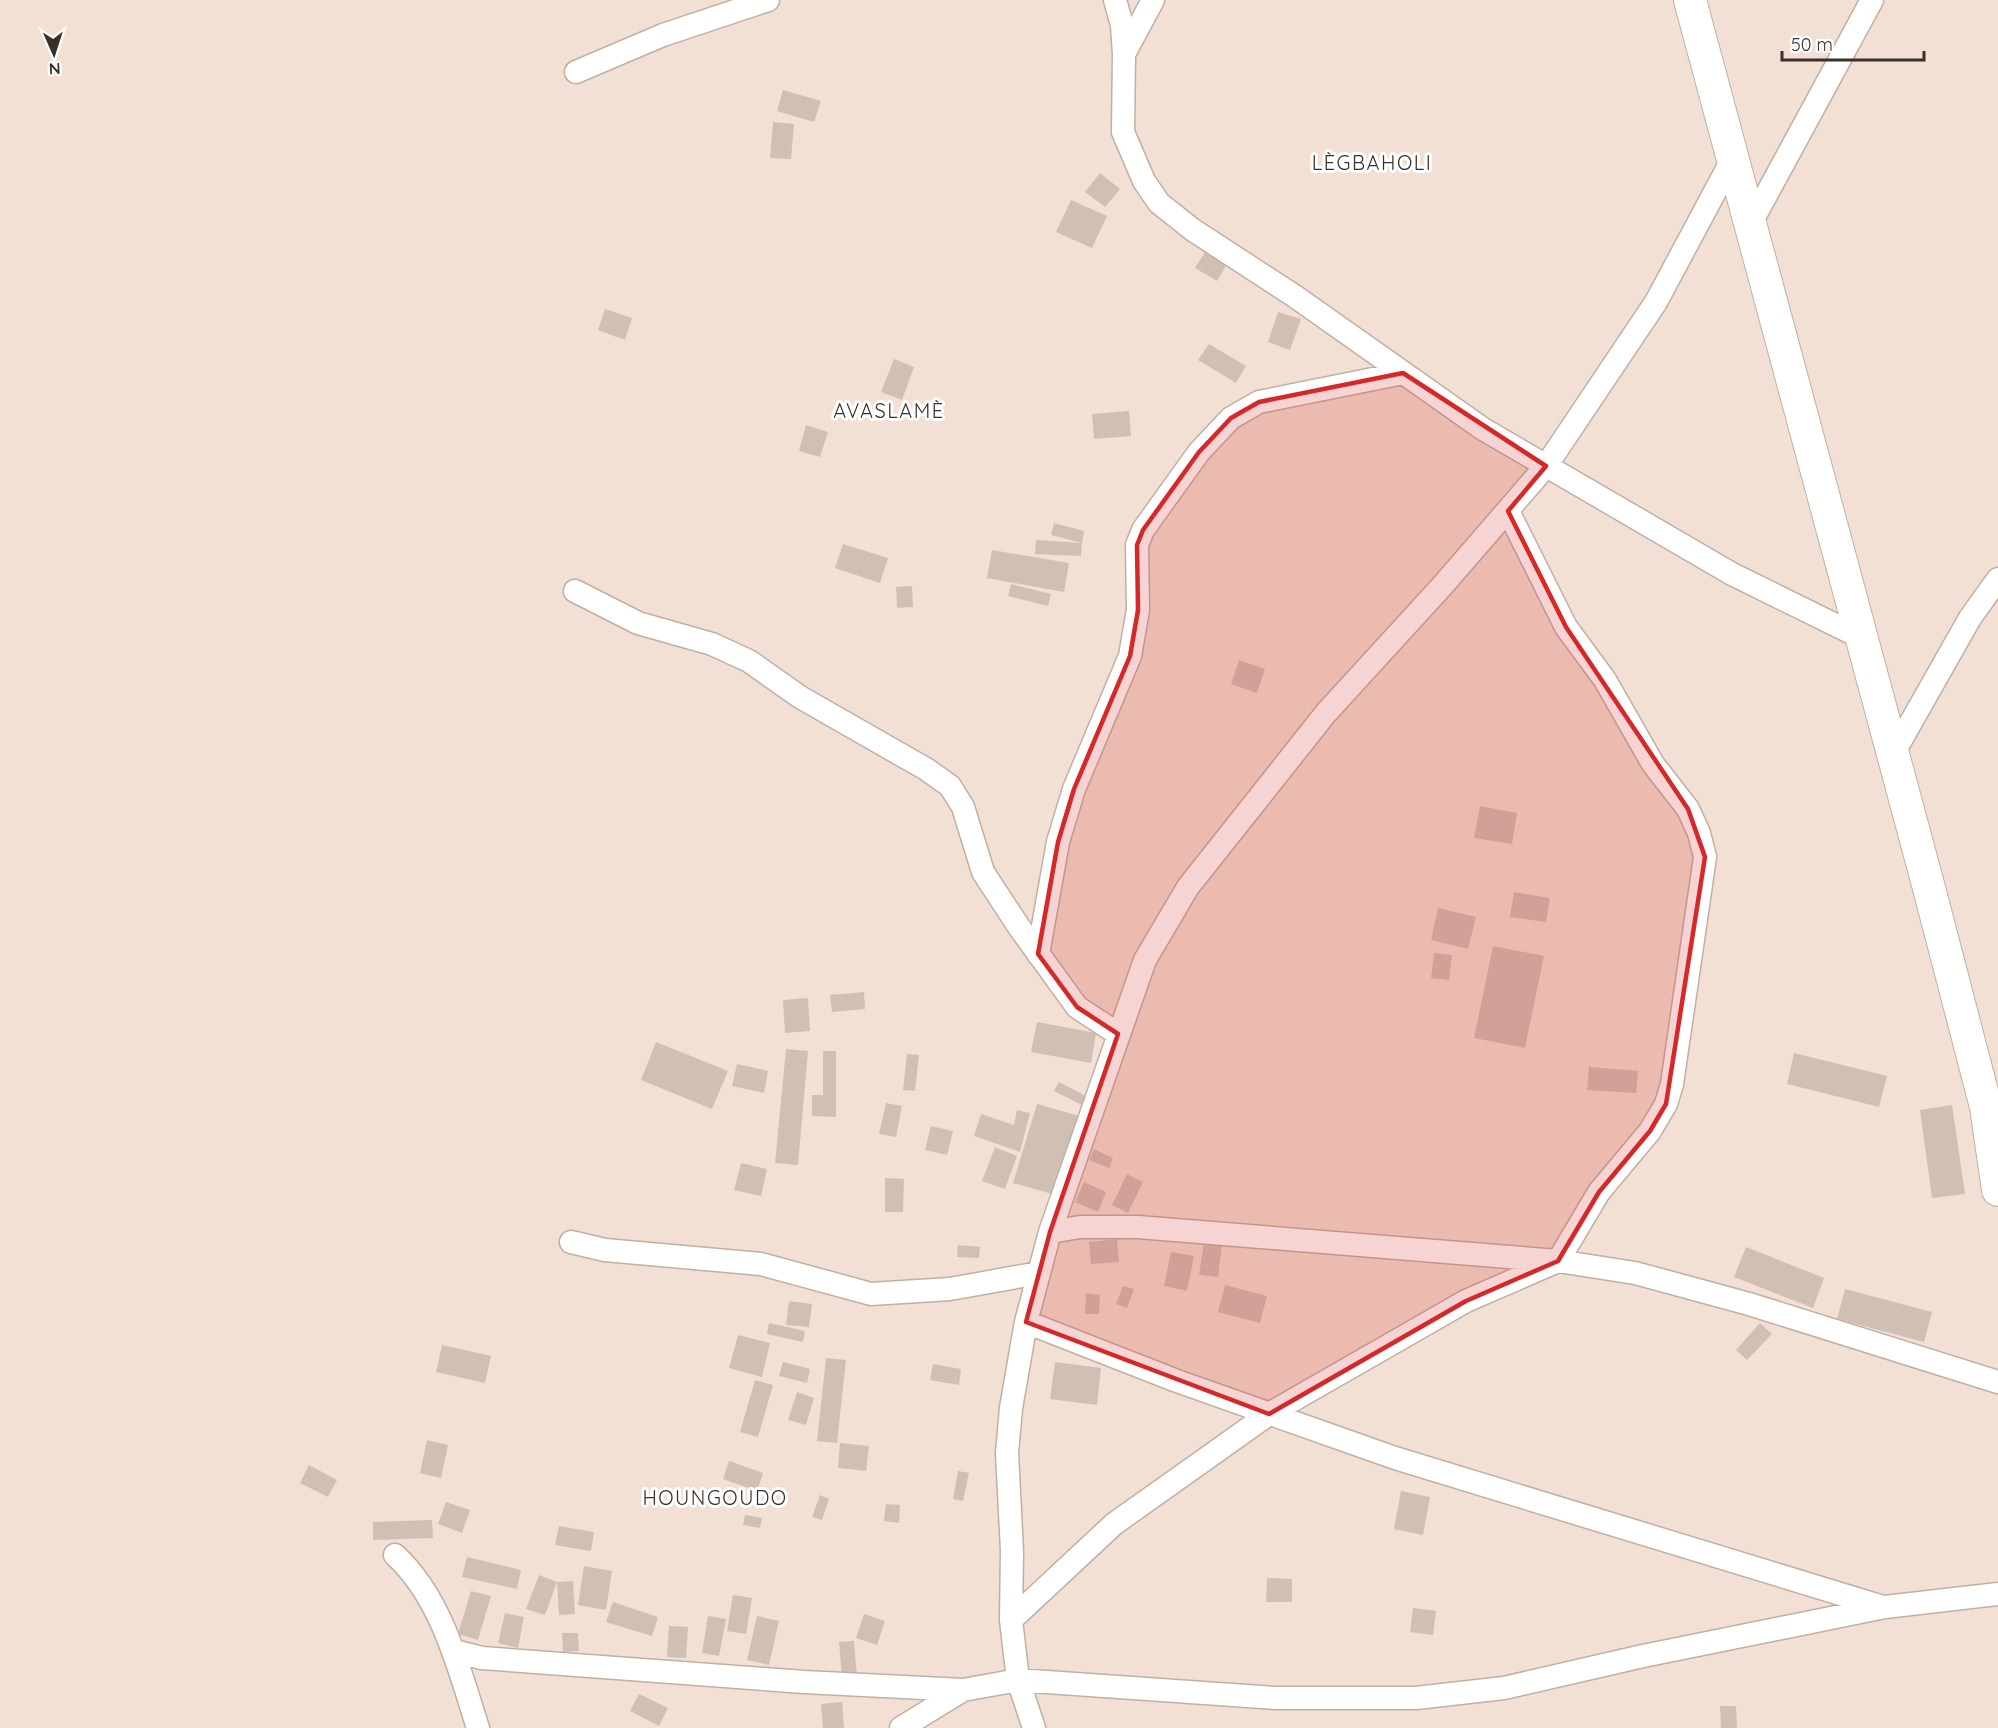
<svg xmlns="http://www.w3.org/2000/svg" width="1998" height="1728" font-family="Quicksand,sans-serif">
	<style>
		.building { fill: #d0c0b4 }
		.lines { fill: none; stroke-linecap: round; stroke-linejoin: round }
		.street-casing { stroke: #c0b0a3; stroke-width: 25 }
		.secondary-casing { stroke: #c0b0a3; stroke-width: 34 }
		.street { stroke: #fff; stroke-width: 22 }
		.secondary { stroke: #fff; stroke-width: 32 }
		.marked { fill: #d62828; fill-opacity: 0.2; stroke: #d62828; stroke-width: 4.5; stroke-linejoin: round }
		.labels { text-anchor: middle; stroke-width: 6; stroke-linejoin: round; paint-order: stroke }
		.quarter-label { font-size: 20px; letter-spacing: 1.5px; fill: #37302b; stroke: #fff }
	</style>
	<rect width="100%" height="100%" fill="#f1e0d3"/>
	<path class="building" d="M783,90l38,11 -7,21 -37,-11z
		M773,122l21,2 -3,35 -21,-1z
		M1100,173l20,16 -15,18 -20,-15z
		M1071,200l36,16 -15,32 -36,-16z
		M1209,246l21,13 -13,22 -22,-13z
		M605,309l27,9 -7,22 -27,-10z
		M1278,312l23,7 -11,31 -22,-8z
		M1209,344l37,22 -10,17 -38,-23z
		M894,359l20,8 -12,33 -21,-8z
		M1129,411l2,25 -37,3 -2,-25z
		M806,425l22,7 -8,25 -21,-6z
		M1054,523l30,8 -2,12 -31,-8z
		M1036,540l46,3 -1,13 -46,-2z
		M843,544l45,14 -8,25 -45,-15z
		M992,550l77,13 -5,29 -77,-14z
		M1011,584l40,10 -3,12 -40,-10z
		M912,586l1,21 -16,1 -1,-21z
		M1239,660l26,9 -8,24 -26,-9z
		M1480,806l37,7 -5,31 -38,-6z
		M1514,892l36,6 -4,24 -36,-5z
		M1438,908l38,9 -8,32 -37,-9z
		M1493,946l51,10 -19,92 -51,-10z
		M1434,953l18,2 -3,25 -18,-2z
		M864,992l1,17 -33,3 -2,-17z
		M808,998l2,33 -25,2 -2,-33z
		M1037,1022l59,11 -5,30 -60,-11z
		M656,1042l72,29 -16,38 -71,-29z
		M786,1049l22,2 -10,114 -23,-2z
		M823,1051h13v66l-24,-1v-21h11z
		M1794,1053l93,23 -8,31 -92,-23z
		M907,1054l12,1 -4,36 -12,-1z
		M737,1064l31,7 -4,22 -32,-7z
		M1589,1067l49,4 -2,22 -49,-3z
		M1059,1082l27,14 -4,9 -28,-14z
		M886,1103l16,3 -6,31 -17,-3z
		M1037,1104l46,13 -24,79 -46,-13z
		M1952,1105l13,89 -33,4 -12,-88z
		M1017,1110l13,3 -10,39 -46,-16 7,-22 33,11z
		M931,1126l22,5 -6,24 -22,-5z
		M995,1147l22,9 -12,33 -23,-8z
		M1094,1149l19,9 -4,10 -20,-8z
		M741,1163l26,6 -6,27 -27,-6z
		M1127,1174l16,8 -15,31 -16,-8z
		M885,1178l19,1 -1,33h-18z
		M1084,1182l22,10 -8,20 -23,-10z
		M1117,1239l2,23 -28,2 -2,-22z
		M1204,1242l18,3 -4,32 -19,-2z
		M958,1245l22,2 -1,11 -22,-1z
		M1746,1247l78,31 -11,30 -79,-31z
		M1171,1252l23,4 -7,35 -23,-5z
		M1225,1285l42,11 -7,27 -42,-11z
		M1123,1286l11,3 -7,19 -11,-4z
		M1845,1289l87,23 -8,30 -87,-23z
		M1086,1293l14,2 -1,19h-14z
		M789,1301l23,3 -3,23 -23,-2z
		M769,1323l36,8 -2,11 -36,-8z
		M1760,1323l12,11 -25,26 -11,-10z
		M738,1335l32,8 -8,34 -33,-9z
		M442,1345l49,11 -6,27 -49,-11z
		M826,1358l20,2 -9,83 -20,-2z
		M783,1362l27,7 -3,14 -28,-7z
		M1055,1362l46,6 -4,37 -47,-6z
		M933,1364l28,5 -2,16 -29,-5z
		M755,1380l18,5 -15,52 -18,-5z
		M797,1392l17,6 -8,27 -18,-5z
		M427,1440l21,5 -7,33 -21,-5z
		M840,1443l29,3 -3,25 -28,-3z
		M729,1461l34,12 -6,18 -34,-12z
		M309,1465l28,15 -9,17 -28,-14z
		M958,1471l11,2 -6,28 -10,-2z
		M1401,1491l29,6 -7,38 -29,-6z
		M820,1495l9,4 -7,21 -10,-3z
		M446,1502l24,8 -8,23 -24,-9z
		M886,1504l14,1 -1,18 -15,-2z
		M745,1515l17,3 -2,10 -17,-3z
		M432,1520l1,18 -60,2v-18z
		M559,1526l35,6 -3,19 -36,-6z
		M467,1557l54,13 -4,19 -55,-12z
		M584,1566l28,5 -6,39 -28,-5z
		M539,1575l18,7 16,-1 2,33 -16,1 -2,-33 -12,33 -19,-6z
		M1267,1578l25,1v23h-26z
		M471,1591l20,5 -13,44 -20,-6z
		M733,1595l19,3 -6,36 -19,-3z
		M613,1602l45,15 -6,19 -46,-14z
		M1413,1608l23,3 -3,24 -23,-3z
		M505,1613l19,4 -6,31 -20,-5z
		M864,1614l21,7 -8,24 -21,-7z
		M708,1616l18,3 -7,37 -17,-3z
		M757,1616l22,5 -10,44 -22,-5z
		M669,1626l19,1 -2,31 -19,-1z
		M562,1633h16l1,18 -16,1z
		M854,1641l3,36 -15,1 -3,-36z
		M639,1694l29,14 -9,18 -29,-15z
		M842,1702l2,26h-21l-2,-24z
		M1720,1706h16l1,22h-16z"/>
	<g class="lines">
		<g class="street-casing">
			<path id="street" d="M1115,0l7,25 2,29 -1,78 21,49 15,22 34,27 100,65 190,134 249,145 130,64
				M1124,54l29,-54
				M576,72l87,-37 105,-35
				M1751,223l121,-223
				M575,591l63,32 74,21 37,17 51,36 126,72 24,17 13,21 20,65 36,55 58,80 41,27
				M1893,754l77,-136 28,-39
				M1038,954l20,-112 16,-53 56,-133 8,-46 -1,-65 6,-15 56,-78 32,-34 28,-16 144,-29
				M1050,1232l30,-5h58l420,34 77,12 114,31 249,78
				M571,1242l34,8 156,14 110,30 79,-5 89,-16
				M1026,1322l151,59 218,77 488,149
				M395,1555c47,43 64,114 83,173
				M1011,1620l103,-96 155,-110 197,-113 92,-40 41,-69 51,-61 16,-27 6,-20 33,-227 -6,-24 -11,-24 -35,-45 -48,-84 -39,-53 -58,-116
				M454,1651l28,7 322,24 159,8 55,-10 257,18h141l88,-10 139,-32 242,-49 113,-13
				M901,1728l62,-38
				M1034,1728l-16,-48 -7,-60 1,-69 -5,-98 4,-45 15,-86 24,-90 95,-272 43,-73 138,-174 117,-128 103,-119 110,-164 77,-144"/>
		</g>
		<g class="secondary-casing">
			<path id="secondary" d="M1690,0l239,888 57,219 12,83"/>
		</g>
		<use href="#street" class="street"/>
		<use href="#secondary" class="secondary"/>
	</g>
	<path class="marked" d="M1403,373l143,93 -38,45 58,116 122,182 17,48 -39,247 -16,27 -51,61 -41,69 -92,40 -197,113 -243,-92 24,-90 68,-198 -41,-27 -39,-53 20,-112 16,-53 56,-133 8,-46 -1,-65 6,-15 56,-78 32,-34 28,-16z"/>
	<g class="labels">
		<g class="quarter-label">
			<text x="1372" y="170">LÈGBAHOLI</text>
			<text x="889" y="418">AVASLAMÈ</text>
			<text x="715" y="1505">HOUNGOUDO</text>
		</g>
	</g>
	<g transform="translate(54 54) rotate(177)" stroke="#ffffff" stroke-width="4.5" paint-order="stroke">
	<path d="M0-4.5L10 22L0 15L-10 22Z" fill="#37302b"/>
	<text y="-9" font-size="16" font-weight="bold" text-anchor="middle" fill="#37302b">N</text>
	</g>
	<path d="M1782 51v9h142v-9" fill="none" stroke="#37302b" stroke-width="3"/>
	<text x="1791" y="51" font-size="18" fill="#37302b" stroke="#ffffff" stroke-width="4.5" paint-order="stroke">50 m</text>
</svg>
